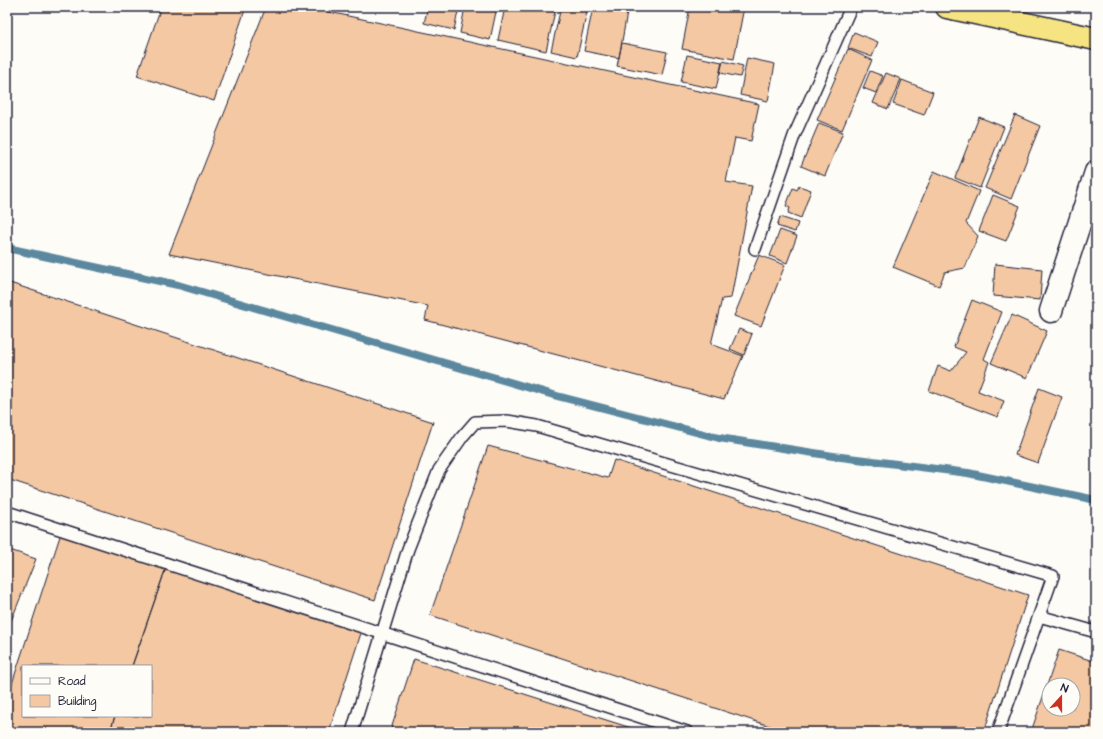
<svg xmlns="http://www.w3.org/2000/svg" width="1103" height="739" font-family="'Architects Daughter',sans-serif">
	<style>
		.lines { fill: none; stroke-linecap: round; stroke-linejoin: round }
		.stream { stroke: #5b889f; stroke-width: 8 }
		.building { fill: #f3c8a2; stroke: #22223b; fill-rule: evenodd }
		.service-casing { stroke: #22223b; stroke-width: 14 }
		.minor-casing { stroke: #22223b; stroke-width: 25 }
		.trunk-casing { stroke: #22223b; stroke-width: 25 }
		.service { stroke: #fdfcf7; stroke-width: 11 }
		.minor { stroke: #fdfcf7; stroke-width: 22 }
		.trunk { stroke: #f6e381; stroke-width: 22 }
	</style>
	<rect width="100%" height="100%" fill="#fdfcf7"/>
	<filter id="ink" filterUnits="userSpaceOnUse"><feTurbulence type="fractalNoise" baseFrequency=".025" numOctaves="2"/><feDisplacementMap in="SourceGraphic" scale="8" xChannelSelector="R" yChannelSelector="G"/><feConvolveMatrix kernelMatrix="1 2 1 2 8 2 1 2 1" color-interpolation-filters="sRGB"/></filter>
	<g filter="url(#ink)">
		<g class="lines">
			<path class="stream" d="M7,248l171,37 379,111 162,42 114,18 135,17 128,27"/>
		</g>
		<path class="building" d="M161,7h85l-32,94 -77,-25z
			M266,7h40l453,97 -8,37 -16,-3 -9,44 26,4 -21,112 -9,1 -11,45 32,12 -19,43 -299,-79 3,-14 -259,-52z
			M428,7h31l-5,23 -30,-7z
			M465,7h32l-7,33 -30,-7z
			M505,7h51l-10,44 -48,-11z
			M561,7h27l-11,50 -26,-6z
			M593,7h35l-9,51 -35,-7z
			M690,7h54l-10,52 -52,-10z
			M854,32l24,10 -6,15 -24,-9z
			M622,43l45,9 -5,23 -45,-9z
			M848,49l24,11 -30,70 -25,-10z
			M687,55l35,7 -6,27 -35,-7z
			M747,58l28,6 -7,37 -28,-6z
			M723,61l20,5 -3,11 -20,-4z
			M870,71l13,5 -7,17 -13,-5z
			M886,73l15,6 -13,30 -15,-6z
			M902,80l31,12 -9,23 -31,-11z
			M1015,115l25,11 -29,73 -26,-11z
			M979,117l25,10 -24,61 -25,-10z
			M819,123l24,9 -18,44 -24,-10z
			M934,171l45,20 -13,32 12,13 -13,32 -20,4 -6,14 -46,-19z
			M799,186l12,4 -10,28 -13,-5 2,-5 -4,-2 7,-18 4,2z
			M993,195l27,11 -14,35 -27,-10z
			M780,217l18,6 -3,9 -18,-6z
			M780,230l17,6 -10,27 -17,-7z
			M759,255l26,10 -24,61 -27,-10z
			M995,264l47,5 -2,31 -47,-4z
			M7,282l426,140 -58,178 -368,-121z
			M972,300l30,12 -18,47 5,3 -11,29 26,10 -6,16 -69,-26 9,-25 13,5 15,-19 -12,-5z
			M1012,315l35,16 -20,47 -36,-15z
			M739,329l13,5 -8,21 -14,-6z
			M1039,388l23,9 -24,66 -23,-8z
			M488,446l120,32 6,-18 414,135 -44,137h-196l-358,-117z
			M62,530l105,35 -35,101h-109v50h92l-5,16h-103v-33z
			M7,549l29,10 -29,72z
			M167,565l196,62 -34,105h-219l5,-16h36v-50h-19z
			M1059,650l37,12v70h-65zM1049,685h24v24h-24z
			M414,659l230,73h-254z"/>
		<g class="lines">
			<g class="service-casing">
				<path id="service" d="M755,249l39,-113 57,-129
					M7,512l680,220
					M1039,616l57,16
					M352,732l56,-183 31,-79 23,-33 13,-15 32,-1 30,5 516,150 -55,156"/>
			</g>
			<g class="minor-casing">
				<path id="minor" d="M1051,311l45,-139"/>
			</g>
			<g class="trunk-casing">
				<path id="trunk" d="M947,7l149,32"/>
			</g>
			<use href="#service" class="service"/>
			<use href="#minor" class="minor"/>
			<use href="#trunk" class="trunk"/>
		</g>
	</g>
	<rect width="1103" height="739" fill="none" stroke="#fdfcf7" stroke-width="24"/>
	<rect x="12" y="12" width="1079" height="715" fill="none" stroke="#22223b" stroke-width="1.5" filter="url(#ink)"/>
	<rect x="22" y="665" width="130" height="52" fill="#fdfcf7" stroke="#a5a5ac"/>
	<rect x="30" y="678" width="20" height="6" fill="#fdfcf7" stroke="#a5a5ac"/>
	<text x="58" y="685" font-size="12" fill="#22223b">Road</text>
	<rect x="30" y="695" width="20" height="12" fill="#f3c8a2" stroke="#a5a5ac"/>
	<text x="58" y="705" font-size="12" fill="#22223b">Building</text>
	<g transform="translate(1061 697) rotate(21)"><circle r="19" fill="#fdfcf7" stroke="#a5a5ac"/>
	<path d="M0-3L7 15L0 10L-7 15Z" fill="#c8321e"/>
	<text y="-6" font-size="11" font-weight="bold" text-anchor="middle" fill="#22223b">N</text>
	</g>
</svg>
